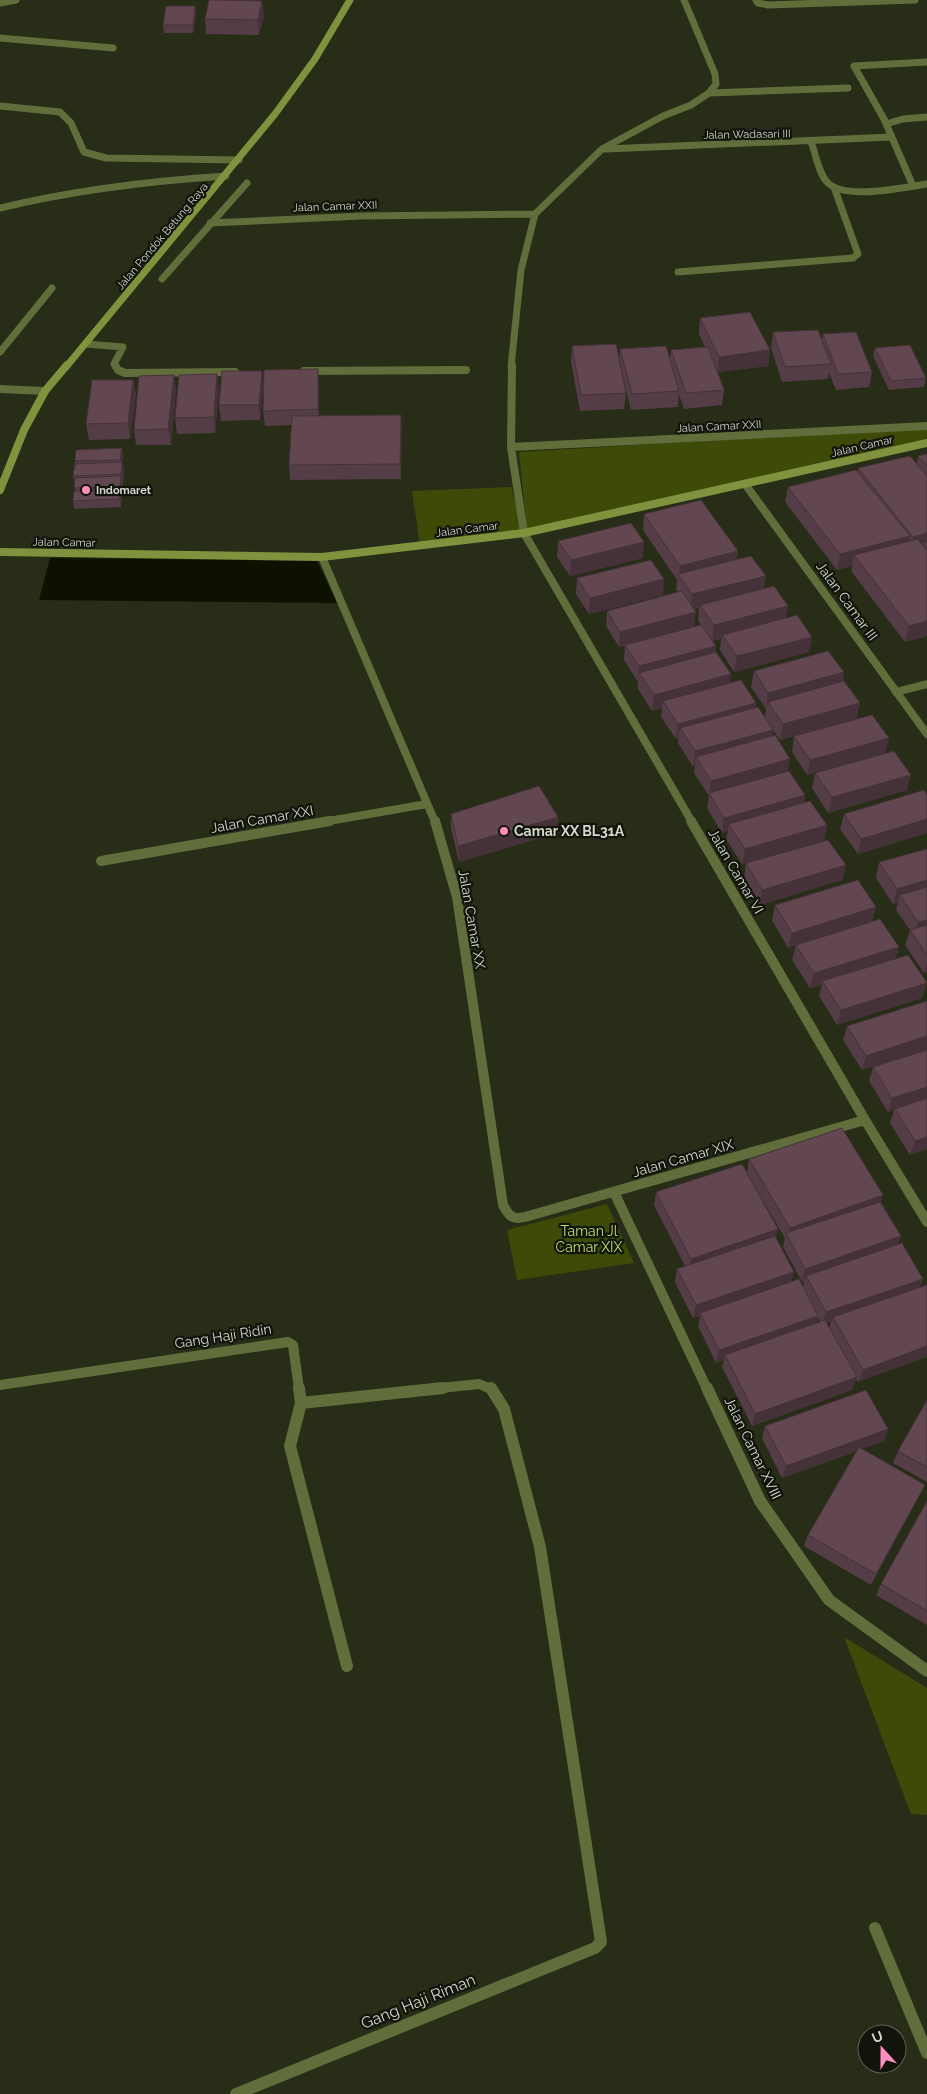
<svg xmlns="http://www.w3.org/2000/svg" width="927" height="2094" font-family="Raleway,sans-serif">
	<style>
		.green { fill: #3e4a07 }
		.water { fill: #0d1200 }
		.lines { fill: none; stroke-linecap: round; stroke-linejoin: round }
		.lane { stroke: #616d3a; stroke-width: 7 }
		.street-far3 { stroke: #616d3a; stroke-width: 7 }
		.street-far2 { stroke: #616d3a; stroke-width: 8 }
		.street-far1 { stroke: #616d3a; stroke-width: 10 }
		.street { stroke: #616d3a; stroke-width: 12 }
		.secondary-far1 { stroke: #80923d; stroke-width: 7 }
		.secondary { stroke: #80923d; stroke-width: 8 }
		.wall { fill: #543d46; fill-rule: evenodd }
		.shaded-wall { fill: #453239 }
		.building { fill: #624751; stroke: #453239 }
		.poi-dot { fill: #fe8ebd; stroke: #11140a; stroke-width: 2 }
		.labels { text-anchor: middle; stroke-width: 4.5; stroke-linejoin: round; paint-order: stroke }
		.far-street-label { font-size: 11px; fill: #d4d8ca; stroke: #11140a }
		.far-poi-label { font-size: 11px; font-weight: bold; fill: #d4d8ca; stroke: #11140a; text-anchor: start }
		.street-label { font-size: 14px; fill: #d4d8ca; stroke: #11140a }
		.poi-label { font-size: 14px; font-weight: bold; fill: #d4d8ca; stroke: #11140a; text-anchor: start }
		.park-label { font-size: 14px; fill: #c6de73; stroke: #11140a }
		.near-street-label { font-size: 16px; fill: #d4d8ca; stroke: #11140a }
	</style>
	<rect width="100%" height="100%" fill="#272d16"/>
	<path class="green" d="M927,428v15l-400,89 -8,-80z
		M511,487l13,46 -104,12 -8,-54z
		M607,1204l27,59 -117,17 -10,-50z
		M844,1637l83,51v127l-16,-1z"/>
	<path class="water" d="M50,558l267,3 20,42 -298,-3z"/>
	<g class="lines">
		<path class="lane" d="M0,208c75,-18 149,-27 226,-32"/>
		<path class="street-far3" d="M756,0l2,3 10,2 147,-5
			M0,3l16,-3
			M0,38l113,10
			M709,93l139,-5
			M0,106l60,6 11,11 13,29 22,6 133,2
			M886,124l17,-5 24,-2
			M811,142c5,12 7,30 16,40 17,19 78,5 100,2
			M606,149l286,-12
			M913,186l-29,-67 -30,-53 73,-4
			M210,223l152,-7 173,-2
			M678,272l175,-14 5,-4 -24,-67
			M162,279l85,-96
			M86,344l37,3 -9,17 2,3
			M0,352l52,-64
			M511,367l10,-97 14,-56 67,-65 61,-33 28,-11 18,-12 7,-9 -1,-10 -31,-74"/>
		<path class="street-far2" d="M115,365l3,5 7,3 110,-1
			M512,365l-1,82 13,86 168,289
			M304,371l162,-1
			M0,389l45,2
			M511,447l416,-21
			M745,484l182,250
			M322,557l113,265
			M896,692l31,-8
			M323,822l104,-18"/>
		<path class="street-far1" d="M435,821l22,76 46,308c6,11 9,15 22,12l340,-97
			M691,821l174,299 62,102
			M101,861l229,-40
			M614,1192l93,197
			M0,1385l288,-43 5,3 6,44
			M431,1389l48,-5 12,5"/>
		<path class="street" d="M299,1388l2,15 142,-15
			M707,1388l53,113 69,99 98,71
			M301,1403l-11,43 57,220
			M875,1928l52,125
			M236,2094l359,-146 6,-6 -61,-395 -36,-138 -13,-21"/>
		<path class="secondary-far1" d="M66,367l209,-253 40,-55 35,-59"/>
		<path class="secondary" d="M0,490l24,-60 21,-39 22,-26
			M0,552l322,5 202,-24 403,-90"/>
	</g>
	<path class="wall" d="M262,1l2,15 -5,19 -53,-1 -1,-15z
		M195,6l1,8 -3,19h-29l-1,-8z
		M700,318l70,32 -2,16 -50,6 6,18 -2,15 -38,4 -5,-15 -1,13 -47,3 -8,-32 3,15 -2,16 -44,2 -9,-49 1,-16 47,16 1,-13 50,9 1,-8 34,-3 -6,-13z
		M773,332l49,7 1,-5 49,38 -3,15 -33,3 -7,-17 -1,6 -46,3 -11,-34z
		M875,348l51,30 -2,9 -35,3 -16,-34z
		M217,374l2,16 -4,43 -38,1 -2,-16z
		M174,375l2,16 -5,54h-35l-2,-15z
		M133,380l3,15 -6,44 -41,1 -3,-16z
		M319,384v32l82,-1v64l-111,1 -1,-15 3,-40 -27,1 -2,-15z
		M263,386l-3,34 -39,1 -2,-16z
		M927,454v182l-22,6 -54,-71 1,-5 -15,4 -52,-68 3,-15 70,-15v-4l59,-4 1,-8z
		M123,456l-1,7 2,7 -3,37 -47,2 -1,-8 2,-10v-8l-2,-7 2,-12v-3z
		M644,514l94,37 -1,8 26,30 23,29 26,19 -3,15 -75,20 -14,-22 1,-11 -9,2 4,5 -1,7 14,30 27,20 -1,5 10,9 1,-8 -15,-22 3,-16 90,1 -1,9 17,22 -4,16 -76,21 -7,-10 -1,6 16,35 17,24 -1,7 23,23 -3,16 -82,23 -16,-25 2,-8 -6,2 -15,-25 2,-12 -15,-23 1,-7 -2,1 -15,-24v-4h-2l-15,-22 1,-9 -10,3 -14,-22v-8v1l-14,-22 1,-14 -6,1 -13,-21 1,-15 71,-19 -2,-2 1,-10 -34,-50zM699,608l-1,12 3,5 -7,2v-18z
		M558,541l85,17 -73,18 -13,-19z
		M577,578l86,17 -74,19 -13,-20z
		M794,736l95,2 -4,15 -78,22 -15,-23z
		M815,773l92,17 -79,23 -16,-25z
		M927,795v38l-69,21 -18,-25 4,-15z
		M451,814l107,3 -1,16 -98,29 -8,-33z
		M927,849v123l-3,1 -19,-28 5,-15 -14,-20 2,-8 -5,2 -17,-26 3,-16z
		M746,863l100,2 -4,15 -82,25 -16,-27z
		M775,905l101,2 -4,15 27,25 -4,12 32,24 -5,15 -85,27 -18,-29 3,-11 -12,3 -18,-28 4,-15 -8,3 -16,-28z
		M847,1026l80,24 -65,20 -19,-30z
		M927,1050v99l-17,6 -20,-32 4,-13 -6,2 -19,-31 4,-14z
		M749,1159l132,43 20,34 -3,8 25,35 -65,103 -2,-3 -4,11 -100,36 -30,-59 2,-7 -8,3 -18,-37 2,-10 -7,2 -18,-36 2,-13 8,-3 -31,-61 2,-13 91,-19zM751,1181l34,57 -2,9 19,35 2,-1 -1,6 -12,-5 3,-10 -19,-34 3,-9zM818,1317l2,5 -4,1zM831,1322l-2,6 -2,-5z
		M927,1400v82l-34,-19 5,-12z
		M765,1426l123,3 -4,12 -22,8 57,47 -48,89 -67,-39 4,-11 49,-84 -75,27 -20,-40z
		M927,1501v124l-51,-30 5,-11z"/>
	<path class="shaded-wall" d="M262,1l2,15 -5,19 -1,-15z
		M195,6l1,8 -3,19v-8z
		M770,350l-2,16 -50,6 1,-15z
		M318,369l1,15v41l-1,-16z
		M262,371l1,15 -3,34 -1,-15z
		M217,374l2,16 -4,43 -1,-16z
		M174,375l2,16 -5,54 -3,-16z
		M133,380l3,15 -6,44 -2,-16z
		M401,415l1,16 -1,48 -1,-15z
		M122,448l1,8 -1,7 2,7 -2,12 -1,-8 1,-7 -2,-7z
		M121,476l2,8 -1,11 -2,-8z
		M120,490l2,8 -1,9 -2,-8z
		M927,533v10l-2,-2 -2,8 -13,4 3,-16z
		M910,536l-4,16 -52,3 -2,11 -15,4 3,-16z
		M644,542l-1,16 -73,18 1,-16z
		M738,551l-2,15 -57,10 1,-10z
		M766,576l-3,15 -63,14 -1,3 -9,2 2,-16z
		M664,579l-1,16 -74,19 1,-16z
		M788,606l-3,16 -63,13 -1,4 -9,2 2,-16z
		M696,612l-2,16 -75,19 1,-15z
		M927,621v15l-22,6 4,-16z
		M812,637l-3,15 -75,20 3,-16z
		M716,646l-2,16 -75,11 -1,8v1l1,-16z
		M844,672l-3,16 -73,14 -2,7 2,-16z
		M731,674l-2,16 -66,11 -1,7 -10,3 2,-16z
		M756,703l-2,15 -74,10 -2,11h-2l2,-15z
		M860,703l-4,16 -76,21 3,-16z
		M773,730l-2,15 -75,12 -1,9 -2,1 2,-16z
		M889,738l-4,15 -78,22 3,-15z
		M790,759l-3,15 -78,19 2,-12z
		M911,775l-4,15 -79,23 4,-16z
		M805,795l-3,15 -73,14 -1,7 -6,2 2,-15z
		M558,817l-1,16 -98,29 -1,-16z
		M927,819v14l-69,21 3,-15z
		M827,825l-3,16 -82,23 3,-15z
		M846,865l-4,15 -82,25 2,-15z
		M927,880v14l-27,1 -2,7 -5,2 4,-15z
		M876,907l-4,15 -84,26 4,-15z
		M927,920v13l-13,4 4,-15z
		M899,947l-4,15 -73,19v4l-12,3 4,-15z
		M927,963v9l-3,1z
		M927,983l-5,15 -85,27 4,-15z
		M927,1036v14l-65,20 4,-14z
		M927,1087v12l-32,10 -1,1 -6,2 4,-14z
		M927,1137v12l-17,6 5,-14z
		M883,1195l-4,13 -91,29 2,-9z
		M778,1229l-4,14 -86,29 3,-13z
		M901,1236l-5,14 -90,26 -2,5 -2,1 3,-13z
		M794,1272l-4,13 -90,28v3l-7,2 3,-13z
		M923,1279l-5,13 -85,25 -2,5 -9,3 4,-13z
		M818,1316l-4,13 -89,26 -1,5 -8,3 3,-13z
		M927,1346v11l-69,25 5,-12z
		M857,1377l-5,13 -100,36 3,-12z
		M888,1429l-4,12 -102,37 4,-12z
		M925,1485l-6,11 -48,89 5,-11z"/>
	<path class="building" d="M209,0h11l42,1 -4,19 -53,-1z
		M166,6h29l-2,19h-30z
		M750,312l20,38 -51,7 -19,-39z
		M818,330l13,34 -46,3 -12,-35z
		M856,332l16,40 -34,2 -15,-40z
		M616,344l10,49 -45,2 -9,-49z
		M910,345l16,33 -35,3 -16,-33z
		M666,346l13,45 -47,3 -12,-45z
		M708,347l16,43 -38,3 -15,-43z
		M318,369v40l-55,2 1,-41z
		M222,371h40l-3,34h-40z
		M217,374l-3,43 -39,1 4,-43z
		M174,375l-6,54 -34,1 5,-54z
		M92,380h41l-5,43 -42,1z
		M401,415l-1,49 -111,1 3,-49z
		M122,448l-2,12 -45,1 1,-11z
		M927,454v12l-9,-10z
		M910,456l17,20v57l-14,4 -55,-69z
		M122,462l-1,12 -48,2 2,-12z
		M856,470l54,66 -70,18 -52,-67z
		M121,476l-1,11 -46,1 1,-10z
		M120,490l-1,9 -46,2 1,-10z
		M701,500l37,51 -58,15 -36,-52z
		M631,523l13,19 -73,18 -13,-19z
		M918,539l9,12v70l-18,5 -55,-71z
		M751,556l15,20 -74,18 -14,-20z
		M651,560l13,19 -74,19 -13,-20z
		M774,586l14,20 -74,19 -14,-20z
		M682,591l14,21 -76,20 -13,-21z
		M797,615l15,22 -75,19 -15,-21z
		M701,625l15,21 -77,20 -14,-21z
		M828,651l16,21 -76,21 -14,-22z
		M716,652l15,22 -77,21 -15,-22z
		M741,680l15,23 -78,21 -15,-23z
		M844,681l16,22 -77,21 -15,-22z
		M758,707l15,23 -78,21 -15,-23z
		M872,715l17,23 -79,22 -16,-24z
		M775,735l15,24 -79,22 -15,-24z
		M894,751l17,24 -79,22 -17,-24z
		M789,771l16,24 -81,23 -15,-25z
		M539,786l19,31 -100,29 -7,-32z
		M924,790l3,5v24l-66,20 -17,-25z
		M810,801l17,24 -82,24 -16,-25z
		M828,840l18,25 -84,25 -16,-27z
		M927,849v31l-30,9 -18,-27z
		M858,880l18,27 -84,26 -17,-28z
		M927,887v33l-9,2 -18,-27z
		M880,919l19,28 -85,26 -18,-28z
		M927,925v30l-17,-25z
		M908,955l19,28 -86,27 -19,-29z
		M927,1001v35l-61,20 -19,-30z
		M927,1050v37l-35,11 -19,-31z
		M927,1098v39l-12,4 -20,-32z
		M842,1128l41,67 -93,33 -41,-69z
		M742,1164l36,65 -87,30 -35,-67z
		M880,1202l21,34 -96,33 -19,-36z
		M775,1236l19,36 -98,33 -19,-36z
		M902,1243l21,36 -97,33 -20,-36z
		M799,1279l19,37 -99,34 -19,-37z
		M927,1285v61l-64,24 -30,-53z
		M825,1320l32,57 -102,37 -30,-59z
		M866,1390l22,39 -102,37 -21,-40z
		M927,1400v67l-29,-16z
		M859,1447l66,38 -49,89 -68,-39z
		M927,1501v110l-46,-27z"/>
	<g class="poi-dot">
		<circle cx="86" cy="490" r="5"/>
		<circle cx="504" cy="831" r="5"/>
	</g>
	<g class="labels">
		<g class="far-street-label">
			<text transform="translate(747 134) rotate(-1)" y="4">Jalan Wadasari III</text>
			<text transform="translate(335 206) rotate(-2)" y="4">Jalan Camar XXII</text>
			<text transform="translate(162 236) rotate(-50)" y="4">Jalan Pondok Betung Raya</text>
			<text transform="translate(719 426) rotate(-3)" y="4">Jalan Camar XXII</text>
			<text transform="translate(862 446) rotate(-13)" y="4">Jalan Camar</text>
			<text transform="translate(467 529) rotate(-7)" y="4">Jalan Camar</text>
			<text transform="translate(64 542) rotate(1)" y="4">Jalan Camar</text>
		</g>
		<g class="far-poi-label">
			<text x="96" y="494">Indomaret</text>
		</g>
		<g class="street-label">
			<text transform="translate(847 601) rotate(54)" y="5">Jalan Camar III</text>
			<text transform="translate(262 819) rotate(-10)" y="5">Jalan Camar XXI</text>
			<text transform="translate(736 871) rotate(60)" y="5">Jalan Camar VI</text>
			<text transform="translate(472 919) rotate(80)" y="5">Jalan Camar XX</text>
			<text transform="translate(683 1158) rotate(-16)" y="5">Jalan Camar XIX</text>
			<text transform="translate(223 1336) rotate(-9)" y="5">Gang Haji Ridin</text>
			<text transform="translate(753 1448) rotate(64)" y="5">Jalan Camar XVIII</text>
		</g>
		<g class="poi-label">
			<text x="514" y="836">Camar XX BL31A</text>
		</g>
		<g class="park-label">
			<text x="589" y="1236">Taman Jl<tspan x="589" dy="16">Camar XIX</tspan></text>
		</g>
		<g class="near-street-label">
			<text transform="translate(418 2001) rotate(-22)" y="6">Gang Haji Riman</text>
		</g>
	</g>
	<g transform="translate(882 2049) rotate(339)"><circle r="24" fill="#11140a" stroke="#5f6257"/>
	<path d="M0-4L9 19L0 12L-9 19Z" fill="#fe8ebd"/>
	<text y="-8" font-size="14" font-weight="bold" text-anchor="middle" fill="#d4d8ca">U</text>
	</g>
</svg>
